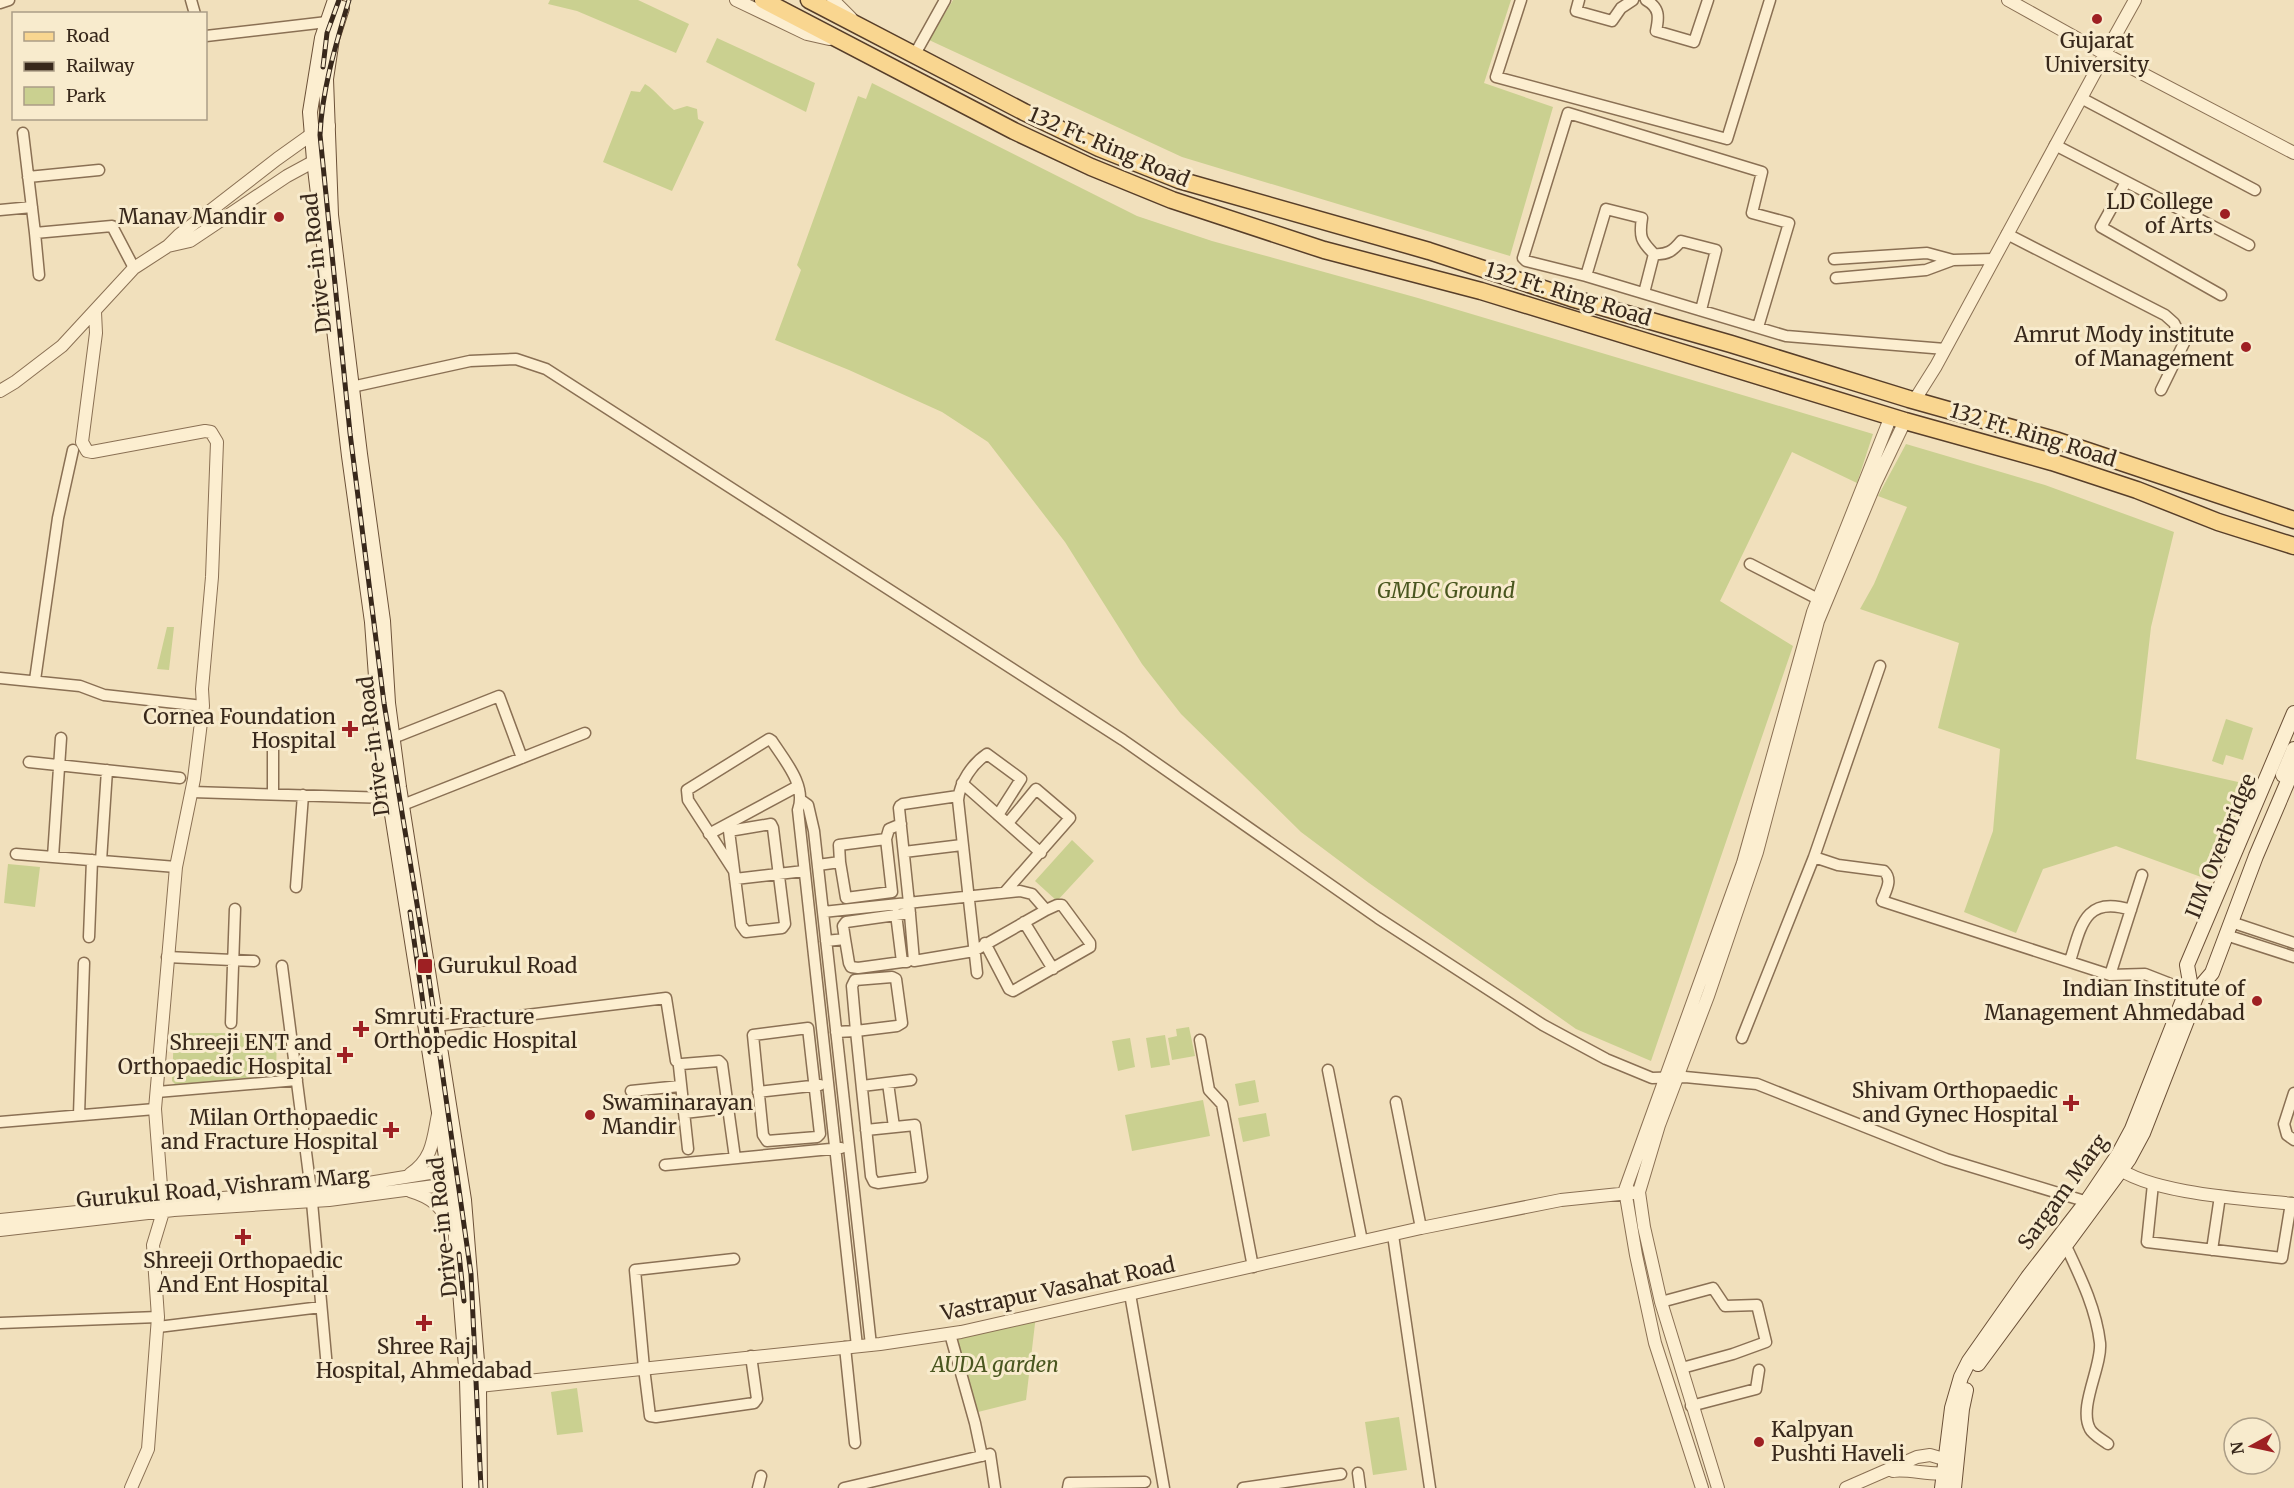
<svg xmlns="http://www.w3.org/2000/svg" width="2294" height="1488" font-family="Merriweather,serif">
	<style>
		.green { fill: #cad090 }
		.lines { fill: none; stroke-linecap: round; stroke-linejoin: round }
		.minor-casing { stroke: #8a7054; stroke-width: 13 }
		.tertiary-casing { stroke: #8a7054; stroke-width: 14 }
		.secondary-casing { stroke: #6c5138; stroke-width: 16 }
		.primary-casing { stroke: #573e29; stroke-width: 19 }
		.minor { stroke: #fceed0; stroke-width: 10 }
		.tertiary { stroke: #fceed0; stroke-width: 12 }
		.secondary { stroke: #fceed0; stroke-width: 14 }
		.primary { stroke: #f9d690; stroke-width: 16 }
		.rail-casing { stroke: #38281b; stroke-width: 5 }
		.rail { stroke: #f8ebcd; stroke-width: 3; stroke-dasharray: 9; stroke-linecap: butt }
		.poi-dot { fill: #9e2023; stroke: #f8ebcd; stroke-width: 2 }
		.labels { text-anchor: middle; stroke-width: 6; stroke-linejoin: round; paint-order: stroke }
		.poi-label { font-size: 21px; fill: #38281b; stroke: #f8ebcd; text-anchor: end }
		.street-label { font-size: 21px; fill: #38281b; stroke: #f8ebcd }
		.park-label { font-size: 21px; font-style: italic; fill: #49561f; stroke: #f8ebcd }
	</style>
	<rect width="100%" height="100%" fill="#f1e0bc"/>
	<path class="green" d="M550,0h88l51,24 -13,29 -99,-42 -29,-7z
		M953,0h558l-27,83 69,24 -43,149 -328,-99 -253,-117z
		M717,38l98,45 -9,29 -100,-50z
		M872,83l265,133 75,25 206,57 455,136 -16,49 -65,-31 -72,149 73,45 -142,415 -75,-32 -207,-146 -68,-51 -120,-118 -39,-50 -77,-122 -77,-100 -46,-30 -93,-42 -74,-30 26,-70 -4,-5 61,-169 8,3z
		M645,84c12,7 18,18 29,26l13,-4 10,3 1,10 6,3 -32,69 -69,-29 28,-71 9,1z
		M1906,444l139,41 129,47 -23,95 -15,132 111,25 -35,97 -96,-35 -73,23 -27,64 -52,-21 29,-81 7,-82 -62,-21 21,-85 -99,-34 14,-25 33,-77 -29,-11z
		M167,627h7l-5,43 -12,-1z
		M2226,719l27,9 -10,32 -17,-5 -3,10 -11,-4z
		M1072,840l22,21 -37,40 -22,-20z
		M8,864l32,3 -5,40 -31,-4z
		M1189,1027l6,29 -23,4 -4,-22 9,-2 -1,-7z
		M174,1033h103l-1,42 -100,10 -4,-4z
		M1165,1035l5,30 -19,3 -5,-30z
		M1130,1038l5,29 -17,4 -6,-30z
		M1255,1080l4,22 -20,4 -4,-22z
		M1203,1100l7,36 -78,15 -7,-36z
		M1266,1113l4,23 -27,6 -5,-24z
		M1036,1315l-10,85 -52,13 -25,-71z
		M577,1388l6,44 -26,3 -6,-43z
		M1399,1417l8,53 -34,5 -8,-53z"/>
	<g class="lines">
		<g class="minor-casing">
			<path id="minor" d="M191,0l4,14
				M1521,0l-25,77 231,62 43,-139
				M1579,0l-3,11 36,10 9,-13 12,-8
				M1646,0c14,8 13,17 10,31l38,11 14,-42
				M0,3l9,-3
				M206,36l121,-14
				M915,54l30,-54
				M2081,98l174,92
				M23,133l12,100 77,-7 22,42
				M2055,145l194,100
				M28,177l71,-7
				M2126,182l-25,45 120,68
				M0,210l32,-3
				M35,233l4,42
				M2007,234l158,81 9,8 10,20 -23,47
				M1834,259l93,-6 26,7 40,-1
				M1586,276l20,-67 36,9c-3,19 -1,23 12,36 13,1 19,-3 27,-13l35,9 -15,60
				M1836,278l90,-8 27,-10
				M1644,293l10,-39
				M1758,327l31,-104 -37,-10 10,-41 -194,-59 -45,145 3,3 60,15 200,60 159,13
				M347,388l123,-27 46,-2 30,10 577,371 255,178 165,107 63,34 46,19 33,-1 72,7 189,75 145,44
				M1750,564l68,35
				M1880,666l-66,191 24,8 46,6c9,9 2,19 -2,30l228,74 35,-1 41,16
				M0,678l80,8 24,9 99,11
				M35,680l23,-162 15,-68
				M393,738l106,-42 23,62
				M273,742v52
				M29,762l151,16
				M962,783l79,70
				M192,792l198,6
				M801,800l7,5 6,26 57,514
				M395,808l190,-75
				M771,824l2,4 12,96 -3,4 -36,4 -5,-7 -12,-94z
				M709,834l89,-48
				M886,839l3,-10 12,-5
				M904,852l58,-7
				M16,854l160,13
				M53,857l8,-119
				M101,861l6,-91
				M818,865l22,-3 -1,-17 47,-6 6,53 -46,6 -6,-36
				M734,871l-46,-71 -1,-10 82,-51 3,2c13,20 35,45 26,69l59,536
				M735,879l69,-8
				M296,887l7,-92
				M1005,892l65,-74 -34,-29 -28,34
				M823,912l197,-21 12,3 14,16 -72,41 -60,10 -5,-58 -10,-95 1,-2 3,-2 55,-8
				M896,914l6,48h5
				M1024,922l29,47
				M2231,922l63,21
				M2226,935l68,22
				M89,937l3,-77
				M845,939l4,24 2,4 7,1 44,-6
				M826,941l19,-2 -2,-13 3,-4 64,-9
				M985,943l24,46 4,2 77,-44v-4l-28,-38h-5l-11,5
				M167,957l87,4
				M2070,961c11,-35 15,-66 61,-51
				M282,966l29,225 16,177
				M977,973l-19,-173c2,-18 14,-36 29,-46l34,25 -23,36
				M2110,975l32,-100
				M231,1023l4,-114
				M436,1026l230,-28 10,63
				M808,1028l12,106 -3,3 -50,4 -4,-6 -10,-100z
				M836,1032l20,-1 -4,-45 3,-6 37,-3 4,2 6,44 -5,3 -41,5 15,145 3,6 4,1 44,-6 -7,-52 -49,5
				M1742,1038l72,-181
				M1200,1040l9,50 13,14 31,163
				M1328,1070l34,171
				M888,1083l6,44
				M862,1086l49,-6
				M631,1091l49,-5
				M157,1092l140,-12
				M758,1092l62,-7
				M2294,1093l-10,31 3,11 7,5
				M1396,1102l25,126
				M684,1113l44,-5
				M79,1115l5,-152
				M0,1122l155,-13
				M688,1149l-9,-83 3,-2 37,-3 3,3 13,94
				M665,1165l176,-17
				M2153,1184l-6,58 135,16 9,-55
				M1393,1235l37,253
				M2065,1244c15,32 31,64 35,99 2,24 -22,64 -10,86 3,6 13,11 18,15
				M2212,1250l8,-54
				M734,1259l-99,11 9,98 6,48 6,1 98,-14 3,-4 -6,-43
				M1130,1294l34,194
				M1661,1302l52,-14 12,18 32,-1 9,37 -33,12 -51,14
				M0,1323l158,-6
				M158,1327l163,-20
				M950,1334l25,89 7,33
				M845,1347l10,96
				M1691,1406l65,-17 3,-19
				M1358,1473l2,15
				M758,1488l3,-12
				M844,1488l146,-34 5,34
				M1068,1488l1,-5 76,-1
				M1243,1488l98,-14"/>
		</g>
		<g class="tertiary-casing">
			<path id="tertiary" d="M736,0l71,34 22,5
				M833,0l18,18
				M2135,0l-30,54 189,99
				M168,246l22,-5 97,-65 35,-19
				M95,312l1,21 -14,109 5,9 5,1 113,-21 6,1 6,10 -5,135 -10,112 1,17 -9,73 -18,88 -21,242 8,103 -10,33 5,72 -10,132 -17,39
				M0,391l15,-9 47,-36 72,-78 34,-22 11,-11 98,-76 35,-25 17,-8
				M1914,401l22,-35 169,-312 -97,-54
				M2115,1166c35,28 133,33 179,38
				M410,1174c23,-15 23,-35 28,-60
				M410,1191c27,8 31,18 46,40
				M0,1220l173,-18 159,-13 116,-19
				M0,1230l174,-20 155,-10 121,-16
				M479,1386l401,-42 81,-12 460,-104 140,-28 78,-8
				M1893,1471c15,-3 48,7 59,0
				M1702,1488l-47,-145 -19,-88 -11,-65 118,-327 70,-251 78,-196
				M1718,1488l-57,-186 -17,-75 -5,-35 20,-67 49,-129 49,-144 61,-231 57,-137 30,-63
				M1846,1488l71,-31 13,-2 24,7"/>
		</g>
		<g class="secondary-casing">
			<path id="secondary" d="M335,0l-13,38 -12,74 4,48 35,296 23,166 6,82 10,85 65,412 14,179 3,108
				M342,8l-10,31 -6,40 5,136 29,239 23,167 5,82 11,84 65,413 15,186 1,102
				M2283,775l11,-26
				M1978,1364l151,-205 14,-26 57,-146 12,-14 44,-117 38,-89
				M1942,1488l10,-80 9,-31 8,-16 59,-84 59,-76 31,-46 14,-26 58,-147 -3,-17 107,-252
				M1954,1488l8,-79 4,-19"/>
		</g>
		<g class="primary-casing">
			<path id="primary" d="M763,0l251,131 77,36 81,33 152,50 157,41 424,130 147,41 85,28 81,32 76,24
				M809,0l215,112 75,36 80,32 250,71 142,47 160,46 178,55 149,42 236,79"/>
		</g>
		<use href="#minor" class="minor"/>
		<use href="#tertiary" class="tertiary"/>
		<use href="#secondary" class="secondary"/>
		<use href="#primary" class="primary"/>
		<g class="rail-casing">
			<path id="rail" d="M349,0c-13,44 -27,89 -29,135l30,298 34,270 43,262 44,309 10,214
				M323,67l4,-34 12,-33
				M410,912l20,140
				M459,1254l5,47"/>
		</g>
		<use href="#rail" class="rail"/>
	</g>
	<g class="poi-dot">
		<circle cx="2097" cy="19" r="6"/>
		<circle cx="2225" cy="214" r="6"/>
		<circle cx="279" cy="217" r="6"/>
		<circle cx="2246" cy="347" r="6"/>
		<path d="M347 720h6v6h6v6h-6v6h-6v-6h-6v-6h6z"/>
		<rect x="417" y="958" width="16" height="16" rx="3"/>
		<circle cx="2257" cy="1001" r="6"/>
		<path d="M358 1020h6v6h6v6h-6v6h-6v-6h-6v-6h6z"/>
		<path d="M342 1046h6v6h6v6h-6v6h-6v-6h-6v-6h6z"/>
		<path d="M2068 1094h6v6h6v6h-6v6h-6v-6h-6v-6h6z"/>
		<circle cx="590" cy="1115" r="6"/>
		<path d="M388 1121h6v6h6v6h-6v6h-6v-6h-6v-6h6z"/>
		<path d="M240 1228h6v6h6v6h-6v6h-6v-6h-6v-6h6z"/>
		<path d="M421 1314h6v6h6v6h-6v6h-6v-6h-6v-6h6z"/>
		<circle cx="1759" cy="1442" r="6"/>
	</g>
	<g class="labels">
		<g class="poi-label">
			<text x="2097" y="48" text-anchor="middle">Gujarat<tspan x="2097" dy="24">University</tspan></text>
			<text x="2213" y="209">LD College<tspan x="2213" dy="24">of Arts</tspan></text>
			<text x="267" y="224">Manav Mandir</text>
			<text x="2234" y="342">Amrut Mody institute<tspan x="2234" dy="24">of Management</tspan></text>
			<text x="336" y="724">Cornea Foundation<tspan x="336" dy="24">Hospital</tspan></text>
			<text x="438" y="973" text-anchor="start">Gurukul Road</text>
			<text x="2245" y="996">Indian Institute of<tspan x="2245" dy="24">Management Ahmedabad</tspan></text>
			<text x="374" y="1024" text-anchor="start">Smruti Fracture<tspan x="374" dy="24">Orthopedic Hospital</tspan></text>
			<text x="332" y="1050">Shreeji ENT and<tspan x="332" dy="24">Orthopaedic Hospital</tspan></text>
			<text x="2058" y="1098">Shivam Orthopaedic<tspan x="2058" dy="24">and Gynec Hospital</tspan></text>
			<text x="602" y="1110" text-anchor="start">Swaminarayan<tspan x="602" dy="24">Mandir</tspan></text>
			<text x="378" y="1125">Milan Orthopaedic<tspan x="378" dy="24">and Fracture Hospital</tspan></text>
			<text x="243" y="1268" text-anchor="middle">Shreeji Orthopaedic<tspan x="243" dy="24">And Ent Hospital</tspan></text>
			<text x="424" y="1354" text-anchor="middle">Shree Raj<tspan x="424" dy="24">Hospital, Ahmedabad</tspan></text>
			<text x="1771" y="1437" text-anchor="start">Kalpyan<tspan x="1771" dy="24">Pushti Haveli</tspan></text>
		</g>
		<g class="street-label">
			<text transform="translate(1109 147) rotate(23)" y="7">132 Ft. Ring Road</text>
			<text transform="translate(317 263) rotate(-96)" y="7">Drive-in Road</text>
			<text transform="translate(1568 294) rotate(17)" y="7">132 Ft. Ring Road</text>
			<text transform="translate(2033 435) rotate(17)" y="7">132 Ft. Ring Road</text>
			<text transform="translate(374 746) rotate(-97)" y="7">Drive-in Road</text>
			<text transform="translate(2221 846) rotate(-68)" y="7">IIM Overbridge</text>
			<text transform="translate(223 1188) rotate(-5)" y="7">Gurukul Road, Vishram Marg</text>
			<text transform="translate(2063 1192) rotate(-54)" y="7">Sargam Marg</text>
			<text transform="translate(443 1227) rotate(-96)" y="7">Drive-in Road</text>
			<text transform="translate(1058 1289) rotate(-12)" y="7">Vastrapur Vasahat Road</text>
		</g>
		<g class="park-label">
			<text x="1446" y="598">GMDC Ground</text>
			<text x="995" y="1372">AUDA garden</text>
		</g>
	</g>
	<rect x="12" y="12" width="195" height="108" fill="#f8ebcd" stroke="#ab9d86" stroke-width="1.5"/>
	<rect x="24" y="32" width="30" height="9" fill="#f9d690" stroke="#ab9d86" stroke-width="1.5"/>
	<text x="66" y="42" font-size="18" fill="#38281b">Road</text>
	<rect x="24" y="62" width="30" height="9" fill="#38281b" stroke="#ab9d86" stroke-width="1.5"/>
	<text x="66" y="72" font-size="18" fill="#38281b">Railway</text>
	<rect x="24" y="87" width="30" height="18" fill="#cad090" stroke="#ab9d86" stroke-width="1.5"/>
	<text x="66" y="102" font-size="18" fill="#38281b">Park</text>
	<g transform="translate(2252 1446) rotate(262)"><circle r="28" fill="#f8ebcd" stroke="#ab9d86" stroke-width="1.5"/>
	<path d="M0-4.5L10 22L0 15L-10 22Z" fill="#9e2023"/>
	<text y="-9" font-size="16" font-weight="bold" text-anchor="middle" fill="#38281b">N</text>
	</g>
</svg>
